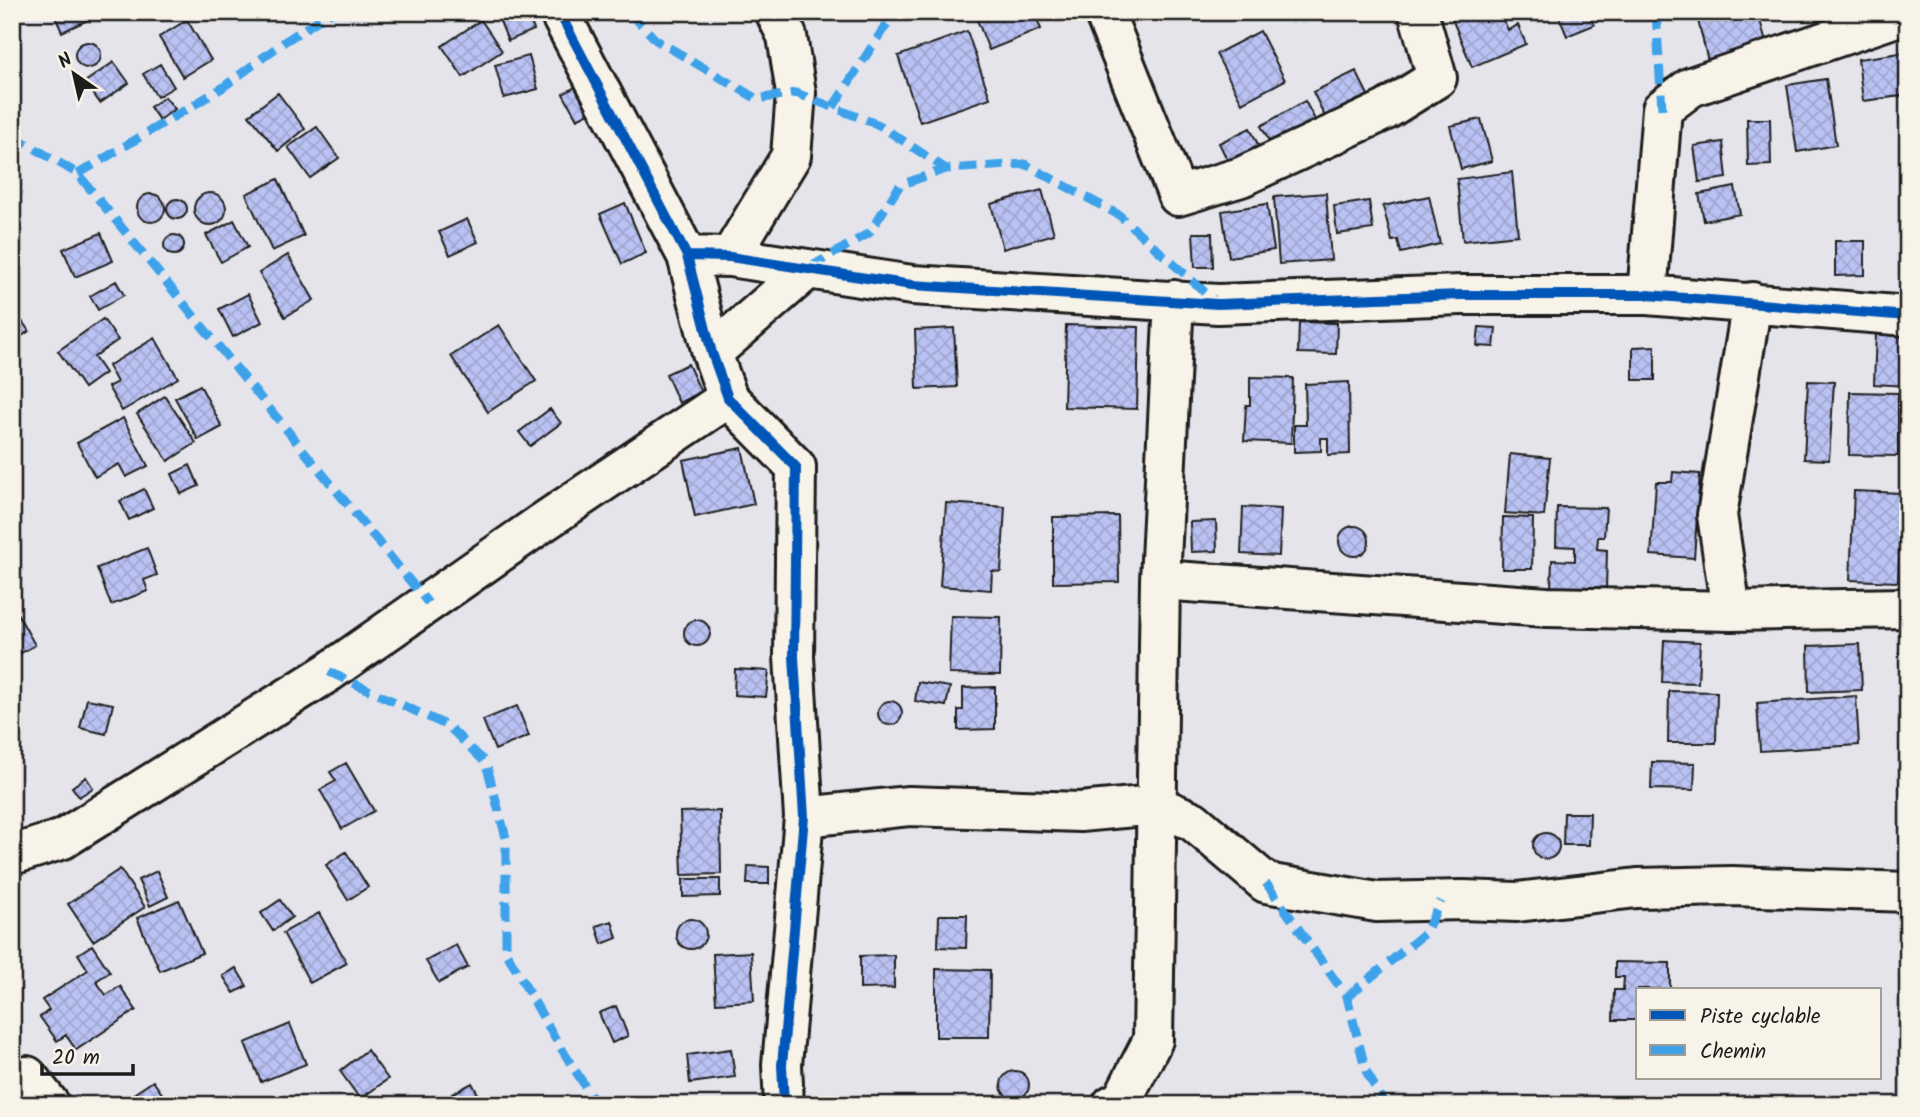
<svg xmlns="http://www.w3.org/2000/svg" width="1920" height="1117" font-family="Kalam,sans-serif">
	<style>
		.building { fill: url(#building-cross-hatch); stroke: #1c1c1c; stroke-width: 2 }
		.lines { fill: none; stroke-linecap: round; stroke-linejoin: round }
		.minor-casing { stroke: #1c1c1c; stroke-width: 44 }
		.minor { stroke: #f7f3e8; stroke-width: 38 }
		.quiet { stroke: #3da2ea; stroke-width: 9; stroke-dasharray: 18 9; stroke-linecap: butt }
		.cycleway-casing { stroke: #f7f3e8; stroke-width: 15 }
		.cycleway { stroke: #0057b8; stroke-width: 10 }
	</style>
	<defs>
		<pattern id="building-cross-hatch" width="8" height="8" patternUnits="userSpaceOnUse" patternTransform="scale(1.75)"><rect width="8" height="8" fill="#bac2f3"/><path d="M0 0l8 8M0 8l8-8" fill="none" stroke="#9fa6d0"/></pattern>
	</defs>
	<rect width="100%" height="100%" fill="#e5e4eb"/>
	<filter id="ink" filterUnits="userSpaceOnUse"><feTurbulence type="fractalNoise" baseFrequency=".0143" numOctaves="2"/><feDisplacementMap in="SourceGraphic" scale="14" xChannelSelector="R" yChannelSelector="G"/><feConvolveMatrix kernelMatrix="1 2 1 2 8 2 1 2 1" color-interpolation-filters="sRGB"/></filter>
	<g filter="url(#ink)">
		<path class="building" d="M53,12h34l3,7 -28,13z
			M515,12h12l7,18 -26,11 -9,-22z
			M974,12h60l7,17 -52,21z
			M1453,12h47l8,18 10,-5 8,19 -54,23 -22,-53z
			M1557,12h31l6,13 -27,11z
			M1696,12h62l9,35 -59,14z
			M187,20l24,40 -28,17 -24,-40z
			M481,20l21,31 -39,26 -21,-31z
			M967,31l23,67 -70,24 -22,-66z
			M1260,31l25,49 -43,23 -26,-49z
			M75 55a13 13 0 1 1 26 0a13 13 0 1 1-26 0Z
			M1908,52v43l-45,6 -5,-42z
			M529,56l9,33 -34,9 -9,-33z
			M114,62l15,21 -29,20 -15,-21z
			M160,64l14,23 -17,10 -14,-23z
			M1356,71l16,32 -44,20 -15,-31z
			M1826,79l10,66 -39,7 -10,-67z
			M579,85l14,26 -16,8 -14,-25z
			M278,93l27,36 -27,22 -29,-36z
			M165,97l10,12 -16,11 -9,-13z
			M1305,101l15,28 -44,25 -15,-28z
			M1481,119l11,42 -31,8 -11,-43z
			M1747,119h23l1,46 -23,1z
			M317,127l22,31 -29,20 -22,-31z
			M1250,128l15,31 -31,15 -15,-31z
			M1723,142l4,36 -28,4 -5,-36z
			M1512,172l6,63 -55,6 -6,-62z
			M278,179l26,57 -32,15 -26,-57z
			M1735,187l5,27 -36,7 -5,-27z
			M1042,190l12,44 -51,15 -12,-45z
			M194 209a16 16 0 1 1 32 0a16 16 0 1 1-32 0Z
			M1326,193l5,67 -52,4 -5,-67z
			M137 208a14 14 0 1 1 28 0a14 14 0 1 1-28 0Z
			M1429,196l11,48 -39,9 -3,-13 -6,1 -9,-35z
			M167 209a10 10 0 1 1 20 0a10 10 0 1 1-20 0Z
			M1369,201l4,28 -36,5 -3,-28z
			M625,203l21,50 -24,11 -22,-50z
			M1267,204l7,46 -45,7 -7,-46z
			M467,219l11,23 -28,13 -11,-23z
			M234,220l14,27 -27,15 -15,-27z
			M101,233l12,28 -38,16 -12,-28z
			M1193,233h19l1,34h-18z
			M164 245a10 10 0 1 1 20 0a10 10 0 1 1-20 0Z
			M1835,241h30v34l-30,1z
			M288,255l26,45 -29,17 -26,-44z
			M116,281l8,14 -26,15 -8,-14z
			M248,294l14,28 -29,15 -14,-28z
			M12,307l17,24 -17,12z
			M103,319l15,21 -24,17 11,16 -21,15 -26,-37z
			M1299,322l38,1 -1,31 -38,-1z
			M499,325l37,56 -48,31 -37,-56z
			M1066,325l73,2 -2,82 -73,-2z
			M1479,327l17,1 -2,19 -17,-1z
			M954,328l3,59 -40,2 -2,-59z
			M1876,332l32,1v53l-34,-2z
			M155,338l23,40 -56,33 -14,-24 9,-5 -9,-16z
			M1655,346v34h-22v-33z
			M688,364l13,28 -22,11 -13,-29z
			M1250,377l43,1 -2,65 -47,-2 2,-36h4z
			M1808,381l26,1 -5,78 -25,-1z
			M1349,382l1,72 -22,1v-17h-7v13l-27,1v-27h12l-1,-41z
			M200,385l22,42 -24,13 -23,-42z
			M1850,392l48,1v63l-49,-1z
			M165,396l31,47 -28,18 -31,-47z
			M550,409l11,14 -31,23 -11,-14z
			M123,418l25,48 -22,11 -7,-13 -24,13 -18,-34z
			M742,448l12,56 -59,13 -12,-57z
			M1510,454l40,4 -6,58 -39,-3z
			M190,465l9,21 -18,8 -9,-20z
			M1673,472l27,2 -6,84 -43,-3 5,-73h16z
			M144,489l9,19 -24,12 -9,-19z
			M1854,491l48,2 -4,89 -48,-2z
			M946,503l59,4 -4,65 -9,-1 -1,19 -51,-4z
			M1243,507l38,2 -2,47 -38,-2z
			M1557,507l49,1 -2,29h-6l-1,12 10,1 -1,41 -55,-2 1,-29 23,1v-14l-19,-1z
			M1118,516l1,66 -66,1v-66z
			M1503,517l30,1 -1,51h-30z
			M1216,521l1,30 -26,1 -1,-30z
			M1339 541a15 15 0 1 1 30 0a15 15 0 1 1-30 0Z
			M147,548l10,27 -13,5 4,11 -37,14 -14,-37z
			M12,604l23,41 -23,13z
			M951,616l50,1 -1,58 -51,-1z
			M684 633a13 13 0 1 1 26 0a13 13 0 1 1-26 0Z
			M1664,640l36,2 -2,41 -36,-1z
			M1860,644l2,46 -53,2 -1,-46z
			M735,669l34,2 -3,26 -32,-2z
			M918,682l32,5 -4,19 -31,-5z
			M995,687v42l-37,1v-20h5v-22z
			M1669,691l48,1 -1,51h-48z
			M1856,696l3,49 -99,6 -3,-48z
			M87,699l26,5 -7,30 -26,-6z
			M878 713a12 12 0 1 1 24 0a12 12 0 1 1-24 0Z
			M517,706l12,30 -34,14 -12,-30z
			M1652,762l43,1 -1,27 -43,-1z
			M346,763l28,48 -32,18 -22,-39 16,-9 -6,-9z
			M86,777l7,11 -14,9 -7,-10z
			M720,811l1,63 -39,1 -2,-63z
			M1564,813h26l-1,32h-26z
			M1533 846a13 13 0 1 1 26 0a13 13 0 1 1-26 0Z
			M346,852l22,35 -20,13 -22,-35z
			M748,866l21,1v17h-22z
			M120,869l25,38 -52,34 -25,-37z
			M157,871l11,26 -18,9 -12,-26z
			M683,879h37v17l-37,1z
			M179,900l23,53 -42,18 -23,-53z
			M280,900l12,17 -19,14 -12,-18z
			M319,913l28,50 -37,20 -27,-50z
			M939,915h28l-1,33 -28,-1z
			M676 934a15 15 0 1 1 30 0a15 15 0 1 1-30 0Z
			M612,921l5,17 -15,6 -6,-18z
			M92,945l18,27 -14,9 10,14 14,-9 16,24 -60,40 -10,-15 -9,6 -17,-24 9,-7 -7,-10 46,-30 -10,-16z
			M456,945l12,22 -29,16 -13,-22z
			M751,952l3,49 -38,2 -3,-49z
			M894,955v33l-34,1v-33z
			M1615,962l55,1v26h-32v31h-25l1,-30h9l1,-13h-9z
			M236,968l11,18 -13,7 -11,-17z
			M936,969l54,1 -1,67h-53z
			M616,1006l12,30 -16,7 -13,-30z
			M290,1024l16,40 -45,18 -16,-39z
			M731,1049l4,28 -45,6 -3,-28z
			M367,1050l21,29 -28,20 -20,-28z
			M1001 1085a14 14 0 1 1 28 0a14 14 0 1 1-28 0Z
			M153,1081l17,24h-36l-5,-8z
			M472,1083l12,22h-26l-6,-11z"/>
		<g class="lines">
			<g class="minor-casing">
				<path id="minor" d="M559,12l128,244 25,97 16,45 68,69 -2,190 10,160 -22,248 2,40
					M1104,12l74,184 63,-19 145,-67 51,-32 -19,-66
					M687,256l43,1 182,28 306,19 243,-9h186l261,21
					M730,257l61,-101 5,-63 -9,-57 -12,-24
					M1647,295l15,-186 29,-22 217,-74
					M712,353l96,-84
					M1160,580l387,27 184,4 177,-3
					M1731,611l-14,-96 35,-213
					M804,817l105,-11 171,6 75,-7 38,16 73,62 111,19 86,-2 54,2 120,-14 95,-2 176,6
					M12,855l51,-16 266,-167 213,-149 186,-125
					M12,1087l15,-11 23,29
					M1112,1105l10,-5 31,-60 7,-460 14,-280"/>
			</g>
			<use href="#minor" class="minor"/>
			<path class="quiet" d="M629,12l27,28 101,59 39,-6 83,32 67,44 79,-5 94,51 98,88
				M1656,12l6,97
				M833,107l49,-76 16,-19
				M12,135l66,39 350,429
				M78,174l144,-86 62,-46 47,-30
				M809,268l60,-35 31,-48 46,-16
				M329,672l119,54 38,37 20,75v114l50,88 41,65
				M1266,883l81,114 19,74 19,34
				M1347,997l78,-64 16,-32"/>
			<g class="cycleway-casing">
				<path id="cycleway" d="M559,12l128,244 25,97 16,45 68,69 -2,190 10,160 -22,248 2,40
					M687,256l43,1 182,28 306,19 243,-9h186l261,21"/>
			</g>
			<use href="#cycleway" class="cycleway"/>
		</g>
	</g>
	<rect width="1920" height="1117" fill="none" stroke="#f7f3e8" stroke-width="42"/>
	<rect x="21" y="21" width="1878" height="1075" fill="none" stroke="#1c1c1c" stroke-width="2.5" filter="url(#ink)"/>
	<rect x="1636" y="988" width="245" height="91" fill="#f7f3e8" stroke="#9f9d96" stroke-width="2"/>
	<rect x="1650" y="1010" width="35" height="10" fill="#0057b8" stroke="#9f9d96" stroke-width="2"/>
	<text x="1700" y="1023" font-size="21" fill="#1c1c1c">Piste cyclable</text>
	<rect x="1650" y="1045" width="35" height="10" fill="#3da2ea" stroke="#9f9d96" stroke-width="2"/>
	<text x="1700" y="1058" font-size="21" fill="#1c1c1c">Chemin</text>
	<g transform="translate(74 74) rotate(326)" stroke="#f7f3e8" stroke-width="5" paint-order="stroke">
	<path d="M0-5L12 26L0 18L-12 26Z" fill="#1c1c1c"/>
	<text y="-10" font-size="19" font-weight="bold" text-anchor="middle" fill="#1c1c1c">N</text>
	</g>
	<path d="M42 1064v10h91v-10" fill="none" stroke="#1c1c1c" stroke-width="3.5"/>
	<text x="52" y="1064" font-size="21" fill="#1c1c1c" stroke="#f7f3e8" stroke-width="5" paint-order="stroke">20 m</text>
</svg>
